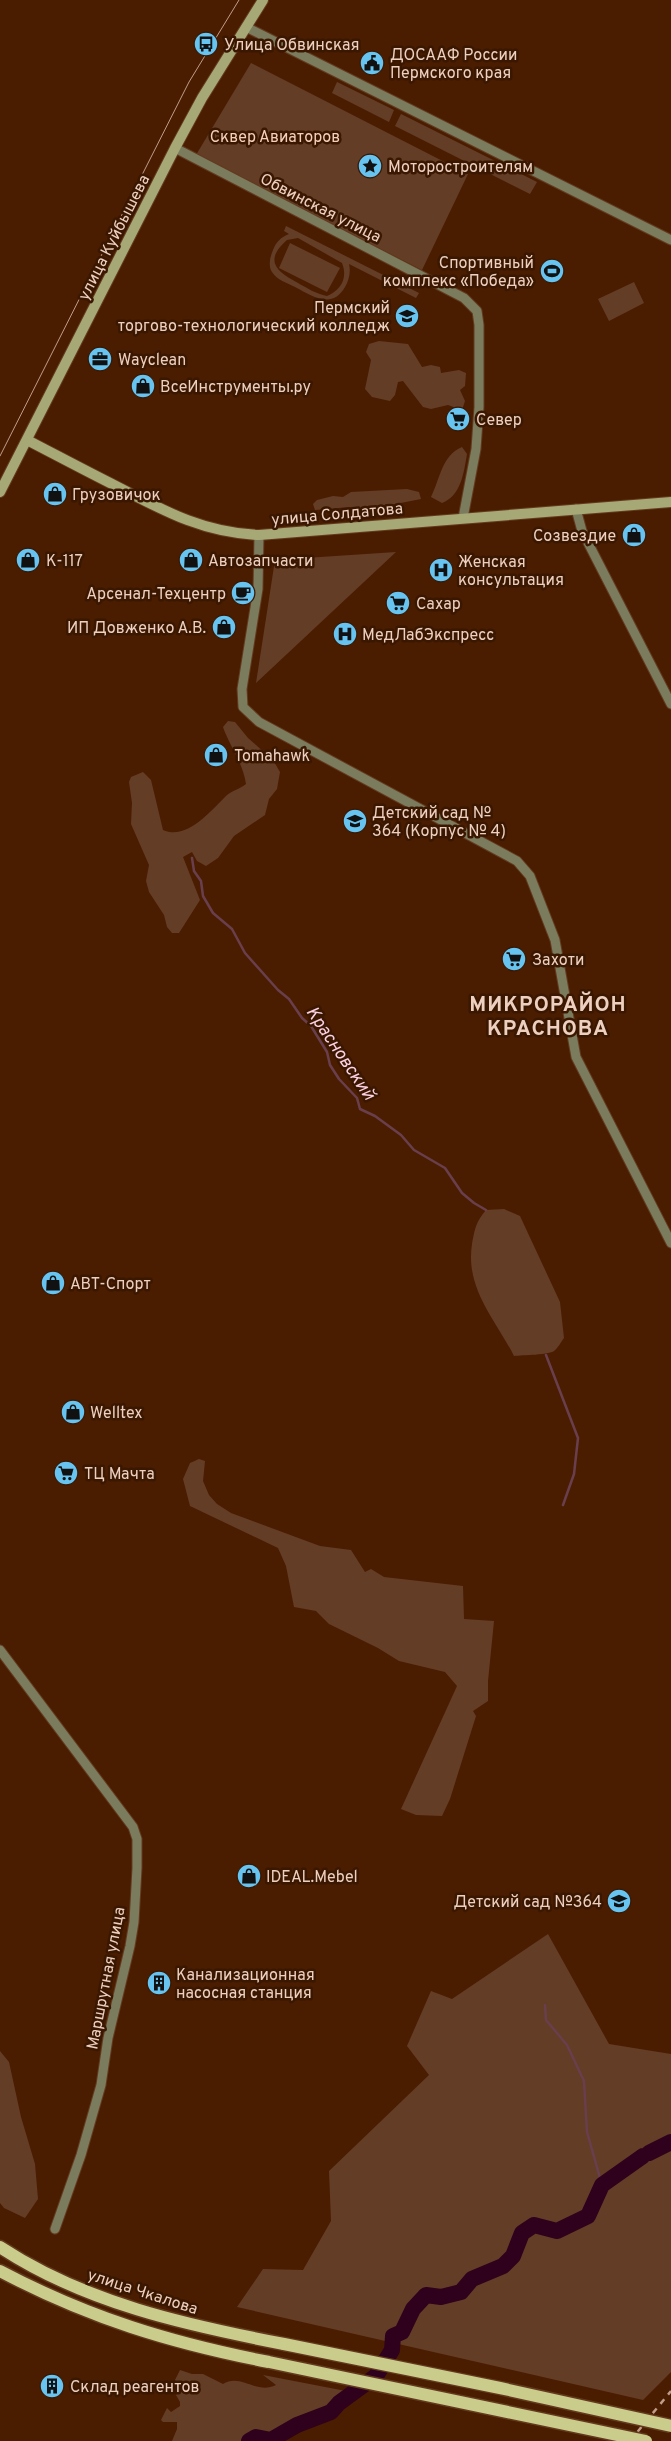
<svg xmlns="http://www.w3.org/2000/svg" width="671" height="2441" font-family="Overpass,sans-serif">
	<style>
		.green { fill: #643d26; fill-rule: evenodd }
		.lines { fill: none; stroke-linecap: round; stroke-linejoin: round }
		.stream { stroke: #693f4d; stroke-width: 2.5 }
		.river { stroke: #30011c; stroke-width: 16 }
		.minor-casing { stroke: #643a1f; stroke-width: 11 }
		.secondary-casing { stroke: #643a1f; stroke-width: 12 }
		.primary-casing { stroke: #643a1f; stroke-width: 15 }
		.minor { stroke: #7a7c5d; stroke-width: 9 }
		.secondary { stroke: #a6a976; stroke-width: 10 }
		.primary { stroke: #c9cc8a; stroke-width: 12 }
		.tram { stroke: #bf9d89; stroke-width: 1 }
		.rail { stroke: #bf9d89; stroke-width: 2.5; stroke-dasharray: 6 6; stroke-linecap: butt }
		.primary-bridge-casing { stroke: #643a1f; stroke-width: 15; stroke-linecap: butt }
		.primary-bridge { stroke: #c9cc8a; stroke-width: 12 }
		.labels { text-anchor: middle; stroke-width: 5; stroke-linejoin: round; paint-order: stroke }
		.poi-label { font-size: 16px; fill: #eed0c0; stroke: #3a1701; text-anchor: start }
		.park-label { font-size: 16px; fill: #f6cfb9; stroke: #3a1701 }
		.street-label { font-size: 16px; fill: #eed0c0; stroke: #3a1701 }
		.water-label { font-size: 18px; font-style: italic; fill: #fcd1e3; stroke: #3a1701 }
		.district-label { font-size: 21px; font-weight: bold; letter-spacing: 1px; fill: #eed0c0; stroke: #3a1701 }
	</style>
	<rect width="100%" height="100%" fill="#4a1d00"/>
	<path class="green" d="M251,63l217,111 -46,96 -226,-115z
		M337,82l57,28 -5,12 -57,-29z
		M401,114l136,68 -7,12 -135,-68z
		M286,226l133,67 -3,5 -67,-34c2,8 0,16 -4,23 -13,23 -33,9 -50,0 -8,-4 -18,-7 -23,-15 -4,-6 -2,-15 1,-22 3,-8 8,-13 16,-16l-5,-3zM298,238l44,25c6,15 -1,27 -15,33 -11,-2 -20,-8 -29,-13 -21,-11 -35,-22 -11,-43z
		M290,243l50,25 -13,24 -48,-24z
		M634,282l10,21 -35,18 -11,-22z
		M379,341l29,3 14,23 9,-2 9,2 1,6 18,-3 7,3 -1,13 -5,4 5,11 -3,9 -14,-5 -17,4 -8,-2 -20,-26 -5,1 -3,13 -5,6 -18,-4 -7,-8 6,-29 -5,-8 3,-8z
		M462,447l5,7c-3,18 -6,42 -25,49l-11,-6c9,-18 11,-42 31,-50z
		M407,489l12,3 2,7 -56,11 -15,-3 -35,3 -2,-6 4,-4 16,-4 10,1 8,-5z
		M396,552l-140,131 19,-123z
		M228,721l7,1 13,16 25,22 7,12 -3,17 -8,10 -4,16 -31,21 -16,22 -12,8 -9,-5 -5,-9 -9,5 17,43 -21,33h-7l-5,-6 -3,-12 -15,-23 -3,-11 3,-16 -18,-41 1,-21 -3,-21 2,-5 12,-5 8,8 12,50c23,11 48,-19 63,-34 5,-5 14,-7 20,-12 -3,-21 -16,-37 -23,-57z
		M504,1209l16,7 40,86 4,36c-3,4 -6,10 -10,13 -5,4 -31,4 -40,5 -18,-36 -49,-67 -42,-112 3,-16 4,-22 14,-34z
		M199,1459l6,2 -2,20 6,14 8,9 14,9 89,33 31,4 14,22 6,-3 13,8 79,9 1,33 30,2 -6,60v20l-15,10 3,5 -26,83 -8,17 -26,-1 -15,-6 56,-123 -12,-14 -46,-11 -21,-13 -49,-24 -13,-13 -22,-4 -8,-41 -8,-18 -88,-42 -7,-27 7,-16z
		M548,1934l61,110 62,10v318l-28,28 -406,-93 26,-38 40,1 28,-49 -2,-50 100,-96 -22,-29 24,-55 21,8z
		M0,2051l9,11 12,55 14,47 3,35 -13,19 -21,-10 -4,-5z
		M180,2370l12,4h11l20,10c18,-11 33,11 53,1l-13,-10 88,17 -14,10 -7,9 -37,12 -24,15 -15,-3 -7,6h-75l5,-12v-7h-14l-2,-2 6,-12 4,4 9,-6v-4l-4,-7 5,-6 -6,-9z"/>
	<g class="lines">
		<path class="stream" d="M192,858l2,13 7,10 2,15 10,17 19,16 13,24 33,37 11,9 13,19 9,8 16,26 3,13 9,14 18,19 3,11 15,7 26,19 13,15 31,18 17,25 12,10 12,7
			M546,1355l32,83 -4,36 -11,31
			M545,2005l1,15 21,25 17,36 3,51 15,53"/>
		<path class="river" d="M649,2153l22,-11
			M249,2441l7,-4 15,3 26,-15 34,-13 8,-9 37,-27 16,-26 1,-14 9,-4 11,-23 13,-14 15,2 20,-5 11,-13 31,-13 10,-10 9,-23 12,-8 23,6 31,-15 14,-31 41,-29"/>
		<g class="minor-casing">
			<path id="minor" d="M246,27l425,213
				M175,148l289,150 13,13 2,14v82l-3,42 -13,69
				M576,509l6,22 89,173
				M259,535l-1,54 -16,100 1,18 16,15 258,139 13,15 25,64 21,117 95,186
				M0,1650l133,177 4,12v29l-3,54 -4,24 -22,92 -7,47 -20,70 -26,74"/>
		</g>
		<g class="secondary-casing">
			<path id="secondary" d="M27,440c29,15 59,31 89,46 48,25 88,47 143,49l412,-33
				M0,492l175,-344 27,-50 61,-98"/>
		</g>
		<g class="primary-casing">
			<path id="primary" d="M0,2247c85,56 186,78 284,97
				M0,2271c89,47 171,72 269,91"/>
		</g>
		<use href="#minor" class="minor"/>
		<use href="#secondary" class="secondary"/>
		<use href="#primary" class="primary"/>
		<path class="tram" d="M0,456l189,-374 50,-82"/>
		<path class="rail" d="M630,2441l41,-50"/>
		<g class="primary-bridge-casing">
			<path id="primary-bridge" d="M284,2344l216,44 171,38
				M269,2362l377,79"/>
		</g>
		<use href="#primary-bridge" class="primary-bridge"/>
	</g>
	<defs>
		<g id="bus-disc" transform="scale(1.25)"><circle r="9.5" fill="#67c4f0" stroke="#3a1701"/><path d="M-5-6H5V4H4V6H2V4H-2V6H-4V4H-5ZM-3.5-4V0h7V-4ZM-3.5 1.2v1.5H-2V1.2ZM2 1.2v1.5H3.5V1.2Z" fill="#111"/></g>
		<g id="civic-disc" transform="scale(1.25)"><circle r="9.5" fill="#67c4f0" stroke="#3a1701"/><path d="M-.6-6.5H3V-4.5H.6V-3L4-1V1h2V6H-6V1h2V-1L-.6-3ZM-1.2 2.5V6h2.4V2.5Z" fill="#111"/></g>
		<g id="sight-disc" transform="scale(1.25)"><circle r="9.5" fill="#67c4f0" stroke="#3a1701"/><path d="M0-6L1.8-2.2L6-1.7L2.9 1.2L3.7 5.4L0 3.3L-3.7 5.4L-2.9 1.2L-6-1.7L-1.8-2.2Z" fill="#111"/></g>
		<g id="stadium-disc" transform="scale(1.25)"><circle r="9.5" fill="#67c4f0" stroke="#3a1701"/><path d="M0-5a6.5 5 0 1 0 0 10a6.5 5 0 1 0 0-10ZM-3.5-1.8h7v3.6h-7Z" fill="#111"/></g>
		<g id="university-disc" transform="scale(1.25)"><circle r="9.5" fill="#67c4f0" stroke="#3a1701"/><path d="M0-5L7-2L0 1L-7-2ZM-4 1L0 2.5L4 1V4Q0 6-4 4Z" fill="#111"/></g>
		<g id="office-disc" transform="scale(1.25)"><circle r="9.5" fill="#67c4f0" stroke="#3a1701"/><path d="M-6-3h4V-5.5h4V-3h4V5H-6ZM-1-4.5V-3h2v-1.5ZM-6 0V1H6V0Z" fill="#111"/></g>
		<g id="shop-disc" transform="scale(1.25)"><circle r="9.5" fill="#67c4f0" stroke="#3a1701"/><path d="M-5-2.5h2.3a2.7 3.5 0 0 1 5.4 0H5L5.5 6h-11ZM-1.5-2.5h3a1.5 2.3 0 0 0-3 0Z" fill="#111"/></g>
		<g id="supermarket-disc" transform="scale(1.25)"><circle r="9.5" fill="#67c4f0" stroke="#3a1701"/><path d="M-6-5.5h2.5l.6 2H6L4.5 2H-2.5L-4.4-4H-6ZM-1.5 3.2a1.3 1.3 0 1 0 .1 0ZM3 3.2a1.3 1.3 0 1 0 .1 0Z" fill="#111"/></g>
		<g id="hospital-disc" transform="scale(1.25)"><circle r="9.5" fill="#67c4f0" stroke="#3a1701"/><path d="M-5-5h3v3.5h4V-5h3V5h-3V1.5h-4V5h-3Z" fill="#111"/></g>
		<g id="cafe-disc" transform="scale(1.25)"><circle r="9.5" fill="#67c4f0" stroke="#3a1701"/><path d="M-5.5-4.5H6V0H3Q3 3.5 0 3.5H-2.5Q-5.5 3.5-5.5 0ZM3-3.2v2h1.7v-2ZM-6 4.5H4V6H-6Z" fill="#111"/></g>
		<g id="school-disc" transform="scale(1.25)"><circle r="9.5" fill="#67c4f0" stroke="#3a1701"/><path d="M0-5L7-2L0 1L-7-2ZM-4 1L0 2.5L4 1V4Q0 6-4 4Z" fill="#111"/></g>
		<g id="building-disc" transform="scale(1.25)"><circle r="9.5" fill="#67c4f0" stroke="#3a1701"/><path d="M-4-6H4V6H1V3H-1V6H-4ZM-2.5-4.3h1.7v1.8h-1.7ZM.8-4.3h1.7v1.8H.8ZM-2.5-1h1.7V.8h-1.7ZM.8-1h1.7V.8H.8Z" fill="#111"/></g>
	</defs>
	<g fill-rule="evenodd">
		<use href="#bus-disc" x="206" y="44"/>
		<use href="#civic-disc" x="372" y="63"/>
		<use href="#sight-disc" x="370" y="166"/>
		<use href="#stadium-disc" x="552" y="271"/>
		<use href="#university-disc" x="407" y="316"/>
		<use href="#office-disc" x="100" y="359"/>
		<use href="#shop-disc" x="143" y="386"/>
		<use href="#supermarket-disc" x="458" y="419"/>
		<use href="#shop-disc" x="55" y="494"/>
		<use href="#shop-disc" x="634" y="535"/>
		<use href="#shop-disc" x="28" y="560"/>
		<use href="#shop-disc" x="191" y="560"/>
		<use href="#hospital-disc" x="441" y="570"/>
		<use href="#cafe-disc" x="243" y="593"/>
		<use href="#supermarket-disc" x="398" y="603"/>
		<use href="#shop-disc" x="224" y="627"/>
		<use href="#hospital-disc" x="345" y="634"/>
		<use href="#shop-disc" x="216" y="755"/>
		<use href="#school-disc" x="355" y="821"/>
		<use href="#supermarket-disc" x="514" y="959"/>
		<use href="#shop-disc" x="53" y="1283"/>
		<use href="#shop-disc" x="73" y="1412"/>
		<use href="#supermarket-disc" x="66" y="1473"/>
		<use href="#shop-disc" x="249" y="1876"/>
		<use href="#school-disc" x="619" y="1901"/>
		<use href="#building-disc" x="159" y="1983"/>
		<use href="#building-disc" x="52" y="2386"/>
	</g>
	<g class="labels">
		<g class="poi-label">
			<text x="224" y="50">Улица Обвинская</text>
			<text x="390" y="60">ДОСААФ России<tspan x="390" dy="18">Пермского края</tspan></text>
			<text x="388" y="172">Моторостроителям</text>
			<text x="534" y="268" text-anchor="end">Спортивный<tspan x="534" dy="18">комплекс «Победа»</tspan></text>
			<text x="390" y="313" text-anchor="end">Пермский<tspan x="390" dy="18">торгово-технологический колледж</tspan></text>
			<text x="118" y="365">Wayclean</text>
			<text x="160" y="392">ВсеИнструменты.ру</text>
			<text x="476" y="425">Север</text>
			<text x="72" y="500">Грузовичок</text>
			<text x="616" y="541" text-anchor="end">Созвездие</text>
			<text x="46" y="566">К-117</text>
			<text x="208" y="566">Автозапчасти</text>
			<text x="458" y="567">Женская<tspan x="458" dy="18">консультация</tspan></text>
			<text x="226" y="599" text-anchor="end">Арсенал-Техцентр</text>
			<text x="416" y="609">Сахар</text>
			<text x="206" y="633" text-anchor="end">ИП Довженко А.В.</text>
			<text x="362" y="640">МедЛабЭкспресс</text>
			<text x="234" y="761">Tomahawk</text>
			<text x="372" y="818">Детский сад №<tspan x="372" dy="18">364 (Корпус № 4)</tspan></text>
			<text x="532" y="965">Захоти</text>
			<text x="70" y="1289">АВТ-Спорт</text>
			<text x="90" y="1418">Welltex</text>
			<text x="84" y="1479">ТЦ Мачта</text>
			<text x="266" y="1882">IDEAL.Mebel</text>
			<text x="602" y="1907" text-anchor="end">Детский сад №364</text>
			<text x="176" y="1980">Канализационная<tspan x="176" dy="18">насосная станция</tspan></text>
			<text x="70" y="2392">Склад реагентов</text>
		</g>
		<g class="park-label">
			<text x="275" y="142">Сквер Авиаторов</text>
		</g>
		<g class="street-label">
			<text transform="translate(321 207) rotate(27)" y="6">Обвинская улица</text>
			<text transform="translate(113 237) rotate(-63)" y="6">улица Куйбышева</text>
			<text transform="translate(337 513) rotate(-5)" y="6">улица Солдатова</text>
			<text transform="translate(105 1978) rotate(-79)" y="6">Маршрутная улица</text>
			<text transform="translate(143 2291) rotate(18)" y="6">улица Чкалова</text>
		</g>
		<g class="water-label">
			<text transform="translate(341 1053) rotate(56)" y="6">Красновский</text>
		</g>
		<g class="district-label">
			<text x="548" y="1011">МИКРОРАЙОН<tspan x="548" dy="24">КРАСНОВА</tspan></text>
		</g>
	</g>
</svg>
